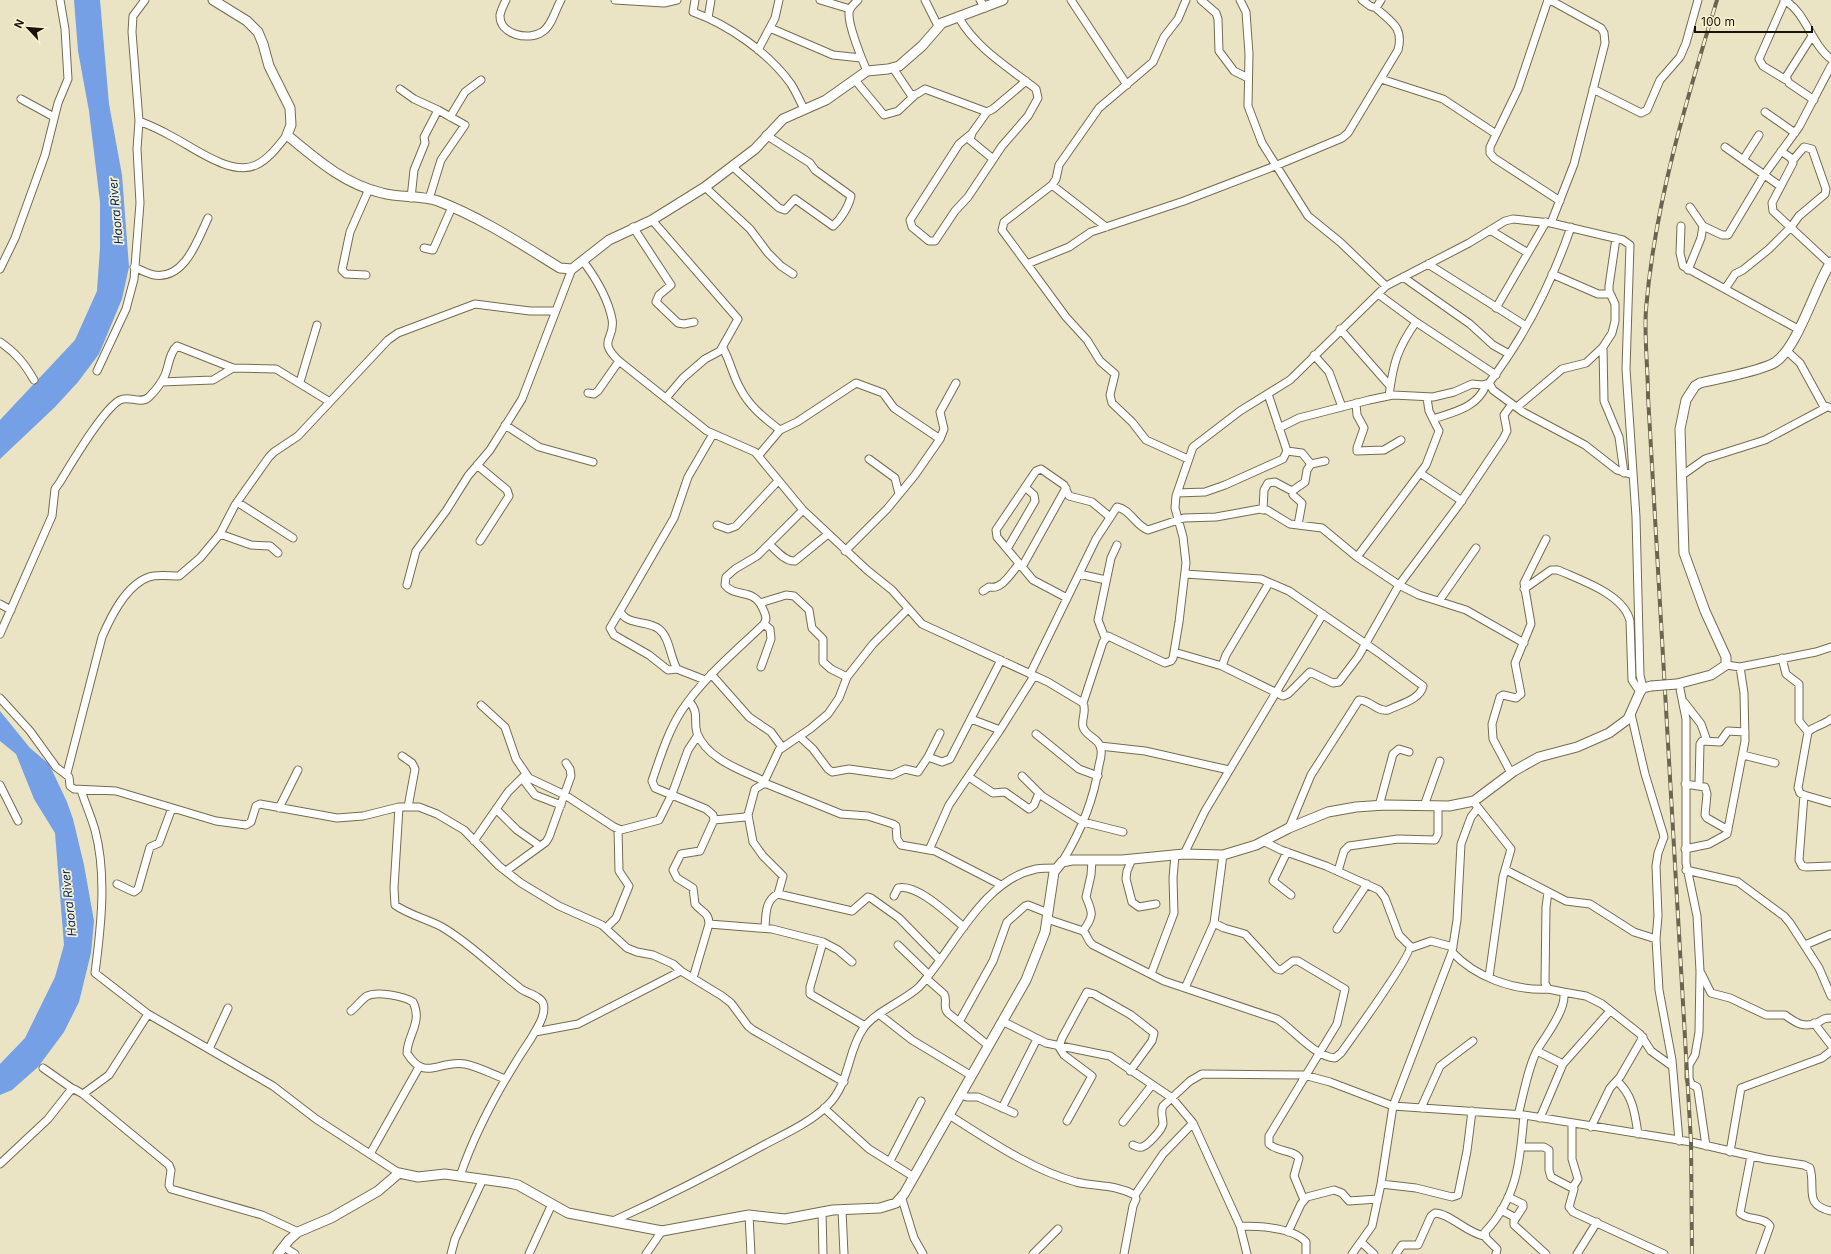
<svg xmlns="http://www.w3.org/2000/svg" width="1831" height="1254" font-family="Inter,sans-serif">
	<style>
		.water { fill: #75a0e5 }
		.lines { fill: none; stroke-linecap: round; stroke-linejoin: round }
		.minor-casing { stroke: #736c4f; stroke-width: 9 }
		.tertiary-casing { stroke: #736c4f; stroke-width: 11 }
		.minor { stroke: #fff; stroke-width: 7 }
		.tertiary { stroke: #fff; stroke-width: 9 }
		.rail-casing { stroke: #696552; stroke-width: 4 }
		.rail { stroke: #f9f1d0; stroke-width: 2.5; stroke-dasharray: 8; stroke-linecap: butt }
		.tertiary-bridge-casing { stroke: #736c4f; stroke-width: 11; stroke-linecap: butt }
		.tertiary-bridge { stroke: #fff; stroke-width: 9 }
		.labels { text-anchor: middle; stroke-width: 3.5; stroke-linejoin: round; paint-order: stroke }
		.water-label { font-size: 12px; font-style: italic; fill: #002763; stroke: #f9f1d0 }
	</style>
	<rect width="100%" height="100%" fill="#ebe4c4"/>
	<path class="water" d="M74,0h26l9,104 13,71 7,92 -7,32 -23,55 -21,28 -23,25 -55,52v-39l75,-80 22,-49 3,-43v-46l-11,-91 -11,-60z
		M0,711l30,37 19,16 18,38 6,17 11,46 10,56 -3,32 -12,49 -15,30 -26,35 -26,23 -12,5v-31l25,-26 30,-61 9,-32 -9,-112 -21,-34 -18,-45 -16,-13z"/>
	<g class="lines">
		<g class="minor-casing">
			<path id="minor" d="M145,0l-12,16 -1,16 7,89c10,4 20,8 30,14 23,11 61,42 87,30 13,-6 23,-20 31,-30
				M506,0c-2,4 -5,10 -6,15 -1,20 29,26 42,17 10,-6 13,-22 19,-32
				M615,0l49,3 13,-3
				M695,0l-2,12c36,13 76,41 98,72 5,8 9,17 13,25
				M820,0l30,9
				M858,0c-4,4 -9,8 -9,13 -1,12 13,47 18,58
				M925,0l13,26
				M980,0l5,8
				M1071,0l56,85
				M1186,0l-8,19 -14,18 -11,25 -54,46 -40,57 -3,14 -4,6 -48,37 -2,8 64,87 21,23 13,21 15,13 -5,21 2,8 20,19 14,18 42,19
				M1201,0l15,13 2,6 1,32 15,20 14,7
				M1240,0l6,12 3,42 -1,52 14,37 46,73 32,26 46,44
				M1362,0l8,6 6,2 5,-8
				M1548,0l-30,89 -28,58v6l4,5 66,43
				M1550,0l51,28 3,5 1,10 -31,121 -23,59
				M1784,0c22,12 27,44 47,59
				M1785,0l-26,59 4,7 23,14
				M708,18l3,-18
				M959,18c18,31 49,49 77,71l2,9 -10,18 -26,30 -34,51 -13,14 -20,30h-6l-17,-14 -2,-7 49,-76 11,-9
				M770,28l63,27 28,3
				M1812,36l-26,41 3,6 25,17
				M758,50l17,-32 4,-18
				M893,68l18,27 6,-1 8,-5 62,23 6,-3 33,-28
				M1381,79l62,20 53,35
				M855,80l29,35 14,-4 16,-15
				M400,89l14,10 24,11 -14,27 1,6 -11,27 -3,28
				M1593,89l48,24 6,-3 13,-30 20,-23 6,-14 12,-43
				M21,99l33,18
				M987,112l-15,21 -2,7 23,19
				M1765,112l30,21
				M450,117l15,-25 16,-12
				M1725,147l55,39
				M1781,151l10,7 2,5 -21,40 1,8 57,53
				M1743,160l16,-25
				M733,167l46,41 6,2 10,-11 38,27c8,-7 16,-20 18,-30l-36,-26 -5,-7 -44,-28
				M1052,185l54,42
				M705,187l45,42 18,24 13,13 12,8
				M429,199l12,-39 24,-35 -27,-15
				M652,220l86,99 -18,32 -15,8 -22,19 -17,20
				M1681,226l-1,27 3,13 115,63
				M1703,226l19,9h6l36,-60 35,-48 32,-61
				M633,227l38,58 -12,10 -3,7 22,21 6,1 10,-2
				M1490,230l38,23
				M424,248l9,2 19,-43
				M583,261c12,16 25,38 29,58 4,21 -16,20 7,42l88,70 48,21 48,58 64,60 25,20 30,34 126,58 35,21c4,8 -2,16 0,24 3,10 17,11 18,23 1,5 -1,11 -2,15 -5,34 -19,68 -37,97
				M1027,264l42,-17 22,-15 93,-31 91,-35 67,-28 6,-5 50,-83c6,-23 -7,-28 -22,-42
				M1428,264l98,62
				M134,267c7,3 14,7 20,8 31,5 44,-36 54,-57
				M0,269l15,-31 30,-83 13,-52 10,-24 -3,-50 -5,-29
				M1688,270l13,-32 2,-12 -13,-19
				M1552,274l46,20h12
				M366,275l-20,-1 -4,-4 8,-38 19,-43
				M1403,277l67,47 23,21 16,9
				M1725,289l10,-15 8,-4 26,-21 22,-22 8,-11 26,-22 1,-5 -14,-40 -8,-2 -11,13
				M1378,294l38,28 80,53
				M1496,308l50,-86
				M1340,329l50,57
				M0,342c16,11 25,22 34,38
				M1603,347l1,54 15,36 5,36
				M723,348c7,13 10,28 17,40 9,18 24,30 40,42
				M1787,351l13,12 23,42 8,3
				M1314,355l15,17 13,35
				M97,371l29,-62 8,-30 6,-76 -3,-54 2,-28
				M161,382l52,-2 20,-12
				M300,382l17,-57
				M1489,383l4,7 30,22 62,33 32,25 16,5
				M588,393l6,1 4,-3 21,-30
				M1389,396c4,-32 8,-47 27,-74
				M1356,403l1,12 7,13 -7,20v3l27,-1 17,-10
				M1517,407l45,-38 24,-6 17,-16 9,-14 3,-12v-17l-6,-13v-5l7,-48
				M1433,419c21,-7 44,-11 53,-34
				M505,425l34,22 54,15
				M1279,428l20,-10 70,-18 24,-5 40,2 21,-5 18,-8 11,1 6,-2c35,-46 63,-101 82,-156
				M1287,451l15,2 9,11
				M759,455l21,-25 17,-8 59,-39 27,10 11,15 46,31
				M869,459l26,19 4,16
				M477,465l30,25 2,6 -29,45
				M1420,473l42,28
				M1681,476l24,-17 60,-19 62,-33
				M1177,493l28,-1 20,-7 58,-26 4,-8 -19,-57
				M237,502l56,36
				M1263,510l1,-20 4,-7 7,-1 17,9
				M717,525l11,4 8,-3 42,-45
				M1298,525l4,-22 -9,-8 -1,-4 13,-9 2,-12 4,-6 14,-3
				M220,534l31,11 19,1 8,7
				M769,544c7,6 16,18 26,17l33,-27
				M1007,549l28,-48 -1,-6 -9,-8
				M845,551l42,-42 28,-34 25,-36 4,-10 -4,-17 16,-29
				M1357,557l69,-92 13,-34 -10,-20 -2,-13
				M1022,567l44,-79
				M1079,574l27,6
				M1185,574l76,5 28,12 90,62 44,33c-3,14 -23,18 -35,24 -12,2 -17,-10 -29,-10l-48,75 -22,53
				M407,585l9,-34 30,-40 22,-35 22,-26 32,-51 50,-130
				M1524,589l27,-19h7c22,10 66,24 72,51l2,59 8,12
				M983,591l6,-4c13,3 22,-14 30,-23
				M1067,598l-34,-18 -36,-43 -1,-7 40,-59 5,-2 23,16 5,11 23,6 18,15
				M1439,601l37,-53
				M760,603l26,-8 8,1 15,14 3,18 11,11v23l8,7 16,8
				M0,604l11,6
				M620,611l-10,17 4,7 35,20 19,15 9,-1
				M0,634l52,-118 3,-27 5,-7c11,-18 43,-73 60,-82 9,-5 21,5 29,-3 6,-6 13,-15 16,-22 4,-9 4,-22 12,-29l56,22 43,1 54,33
				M1105,638l-7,-18 13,-62 6,-13
				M1174,652l48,14 61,30 5,-2 22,-22 23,11 6,-1 19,-25 41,-72 59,-79 45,-67 4,-8 -3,-16 8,-11
				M1782,658l4,16 13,10v37l9,11
				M1726,665l14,2 76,-15 15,-5
				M1222,666l4,-11 43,-72
				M761,667l10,-28 -1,-10 -6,-5
				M711,674l38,43 22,15 11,15
				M1030,674l66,-135 21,-32c13,2 19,19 31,23l36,-12 32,-1 44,-8 7,1 23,14 32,4 35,29 42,28 20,10 47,15 58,33
				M705,680l-28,-11c-7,-12 -7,-31 -18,-40 -11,-9 -32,-3 -39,-18l54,-93 14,-41 25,-43
				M1679,684l7,35v144l11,53 3,55 -1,61 -4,23 -6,10v13l2,6 6,3 1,4 8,55
				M0,698l30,33 26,36 13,10 1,9 4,3 42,2 100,30 30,4 5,-3 5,-16 4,-2 77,14 26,-2 36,-9h20l18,7 27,16 35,36 22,17 38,23 43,19 25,23 10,4 16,3 20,9 8,7 41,25 9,7 17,23 5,4 91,52
				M689,701c11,13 4,18 8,32 10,26 44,37 67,48
				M1684,702l17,22 6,17
				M1083,703l20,-61 5,-6 57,27 6,-2 2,-3 6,-36 7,-59 -3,-26 -8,-29 1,-12 17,-49 47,-36 50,-31 96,-94 83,-43 36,-22 8,-2 38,4 72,17 7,5 -4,124 10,148 4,158 3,13
				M481,705l24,22 11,32 13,19 36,17 49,32 7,3 38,-10 13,-26 16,-44 10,-15
				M1631,714l14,60 18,59 1,4 -6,16 -2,13 2,50 -2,23 3,51 13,70 7,81
				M971,719l29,11
				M1831,719c-7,6 -17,7 -23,13l-10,56 2,5 4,2 27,8
				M1036,734l43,35 19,7
				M799,736l14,13 15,20 4,3 17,-3 43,6 13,-6 13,3 10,-15 12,-24
				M1100,746l45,5 84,19
				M1743,755l32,8
				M402,756l10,7 3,6 -7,38
				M928,757l14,5 8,-3 51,-99
				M67,773l35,-136c9,-21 24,-52 47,-60 8,-3 21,-1 30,-1l21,-18 20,-24 15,-29 34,-48 5,-5 24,-16 90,-96 10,-7 77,-29 55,7h24
				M1511,773l-18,-34 -1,-15 8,-27 3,-2 13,3 5,-4 -6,-31 16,-39 -7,-41 22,-44
				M1022,776l20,20 41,26 40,10
				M969,777l24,16 12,-1 24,17 5,-4 5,-12
				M522,778l13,17 26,10
				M763,784l16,-34 31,-21 18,-15 11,-16 8,-21 26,-33 35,-35
				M1685,784l20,3 2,7 -2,21 2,3 21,12
				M0,785l18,36
				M1699,785l1,-41 2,-3 18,1 8,-11 17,1
				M81,790c4,13 10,26 14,40 12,45 6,97 0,143l53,41
				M1804,795l-5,65 3,6 4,1 25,-1
				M1476,805l35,44 -8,28 -14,100
				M1379,806l14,-52 6,-5 10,3
				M1424,806l16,-45
				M399,807l-5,81 1,17c14,10 32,14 47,22 29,17 52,41 79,62 6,4 19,7 22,14 4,11 -6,25 -11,34 -28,42 -56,92 -72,139
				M279,808l19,-38
				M496,809l21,21 23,16
				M748,815l5,27 10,14 20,20 -5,18
				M714,820l31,-3 3,-2 7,-26 8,-5h4l74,30 27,2 25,8 3,2 1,13 4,6 34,6 66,34
				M474,841l34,-49 18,-18
				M1685,849l24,-5 18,-10 18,-93 -1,-48 -4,-26
				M929,850l20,-45 51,-75 34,-54
				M1287,852l-14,29 18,14
				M1184,854l21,-43 118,-197
				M1132,859l-5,12 -1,8 6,23 7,5 17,-3
				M1506,870l60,31 24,3 44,28 22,7
				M1686,870l52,12 46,34 6,7 29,45 12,28
				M506,871l40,-29 3,-5 22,-61 -1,-7 -4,-6
				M1338,871l6,-20 5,-5 49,-7 37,1 3,-6v-28
				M117,884l17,8 4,-3 12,-42 9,-4 13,-35
				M894,896l4,-8c19,-5 51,27 66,39
				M1047,919l36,12c5,4 4,10 10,14l71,36 113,38c16,10 38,38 58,39l6,-5c10,-14 71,-98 69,-107l-11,-11 -14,-37 -6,-8 -53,-24 -45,-16 -18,-9
				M1214,923l10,5 21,6 32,35 4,1 12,-9h5l47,28 -8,35 -68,112v8c9,8 25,6 30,14l-5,18 10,24
				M709,924l63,5 51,13 15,8 14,12
				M607,927l9,-9 13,-32 -10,-15 -1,-42
				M765,927c1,-12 0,-27 13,-33l74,17 16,-14 3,1 28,20 41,42
				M1337,929l30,-45
				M1083,931c11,-15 10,-18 3,-34l5,-22 1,-15
				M823,942l-13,45v7l55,32
				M898,945l31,30
				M1805,945l26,-11
				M1411,948l20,-7 22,6
				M1452,952c23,25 62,39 96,37
				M1701,973l10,20 19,5 36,17h19c11,8 19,14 34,7 4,-3 6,-4 12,-4
				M1151,974l23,-61 -1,-35 2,-23
				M693,978l16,-54c0,-12 -8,-12 -14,-20l-2,-16 -16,-10 -4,-8 8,-16 19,-3 14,-31 -1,-5 -7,-6 -51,-21 -3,-7c8,-23 16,-50 30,-71 22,-33 53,-58 82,-86l2,-5c0,-4 -2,-8 -4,-12 -9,-19 -27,-9 -37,-22l1,-8 9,-8 22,-13 46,-46
				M927,979l17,15c4,7 -2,13 4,19l41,33
				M1185,988l29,-65 9,-68
				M1563,992l23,4 16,8 38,30 11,17 21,15
				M351,1011c5,-4 10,-11 16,-15 10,-5 37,0 46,6 10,20 -6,34 -6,51 18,30 33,6 58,11 14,3 27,10 40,15
				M880,1015l32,25 60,36
				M959,1022l34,-61 14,-39 18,-16 3,-1 20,8
				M1004,1022l42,21 64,13 62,42 21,25 47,103c19,0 53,1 66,16v12
				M1814,1023l17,22
				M535,1032l43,-8 103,-53
				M209,1049l19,-41
				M1537,1051l26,13
				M43,1068l30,21
				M1617,1081c16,14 18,33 21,53
				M83,1094l26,-19 39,-61 125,72 43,33 83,54
				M961,1095l6,2h11l36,16
				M824,1108l45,41 45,28
				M1002,1108l35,-69
				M1421,1108l19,-42 33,-25
				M949,1115c38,24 83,55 127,67 21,5 38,2 59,13l1,4 -3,7 -9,48
				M1518,1115c5,-18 11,-53 21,-68 7,-11 30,-42 24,-55l-15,-3 -3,-6 1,-76 2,-15
				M1540,1118l23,-54 47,-53
				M1067,1121l25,-45 -28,-21 -5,-8 3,-9 25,-46 7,2 37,21 23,18 -2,8 -22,30
				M1123,1122l29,-37
				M1572,1124v35l6,20 -5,8
				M1591,1127l19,-39 10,-11 23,-40
				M1133,1145c3,1 5,3 9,2 5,-1 20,-17 21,-23 0,-6 -3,-12 0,-18l27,-25 12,-7 102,1 26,7 63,24 131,9 167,27 74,17 39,6 6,3c6,20 -7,37 21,43
				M1522,1147h22l5,3v20l2,7 23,12 -5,18 4,5 91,42
				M1730,1152l11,-64 81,-30 9,-7
				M370,1154l49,-87
				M1751,1156l-11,57c7,8 24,3 30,13l-10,28
				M890,1161l31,-60
				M0,1164l48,-45 22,-28 4,-2 9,5 86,71 2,5 -2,15 2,4 91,26 36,17
				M1381,1184l35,4 36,9 6,-2 9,-44 5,-40
				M1135,1195l28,-41 30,-31
				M1508,1197l15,7v3l-9,14v4l32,29
				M902,1199l12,39 9,16
				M842,1210l2,44
				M1501,1210l15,8
				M822,1212l1,42
				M749,1215l2,39
				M613,1221c51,-23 100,-48 149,-75 22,-12 48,-23 66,-41 22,-22 19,-53 35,-76 10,-16 41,-28 56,-42 34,-37 63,-107 117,-118 7,-1 14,-1 21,-1
				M1240,1226l7,28
				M1288,1232l13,-28 6,-7 27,-7 8,3 7,8 29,-2
				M1361,1242l13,12
				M284,1247l11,7
				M451,1254l4,-15 28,-60
				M529,1254l23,-50
				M646,1254l16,-23
				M1033,1254l25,-25
				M1352,1254l20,-28 9,-42 12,-78 59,-154 5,-32 4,-76 10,-27 7,-9
				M1396,1254l6,-9h16l13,-29 4,-3c14,0 32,20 49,23
				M1496,1254l1,-5 -11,-11 -1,-6c33,-35 35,-72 39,-117
				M1577,1254l20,-32"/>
		</g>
		<g class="tertiary-casing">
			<path id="tertiary" d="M213,0l34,21 11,11 5,12 6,22 21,42 1,17 -4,10c29,24 57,49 95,58 18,5 39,2 56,8 44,17 83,43 122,67l12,1 37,-29 43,-20 53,-33 50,-38 28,-30 43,-19 41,-29 21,-2 11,-3 23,-20 20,-23 61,-23
				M1677,684l34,-9 15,-10v-8l-21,-46 -21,-58 -4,-124 6,-29 9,-14 5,-3c21,-5 52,-10 72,-19 25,-12 42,-76 59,-102
				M278,1254l11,-14 9,-8 33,-14 47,-27 21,-18 19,4 27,-3 64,9 9,2 50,28 94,18 87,-16 36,4 48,-9 47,-2 16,-5 8,-9 122,-214 19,-48 9,-60 8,-10 10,-2h50l62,-6 39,1 33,-10 33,-17 39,-16 28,-5 29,-2 64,1 25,-5 40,-30 25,-14 38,-10 32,-14 19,-14 12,-27 3,-4 8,-2"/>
		</g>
		<use href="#minor" class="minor"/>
		<use href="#tertiary" class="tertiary"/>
		<g class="rail-casing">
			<path id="rail" d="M1692,1254l-1,-112 -43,-746c0,-28 -4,-59 -2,-87 9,-107 40,-207 71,-309"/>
		</g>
		<use href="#rail" class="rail"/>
		<g class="tertiary-bridge-casing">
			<path id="tertiary-bridge" d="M1651,686l26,-2"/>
		</g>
		<use href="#tertiary-bridge" class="tertiary-bridge"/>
	</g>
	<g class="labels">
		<g class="water-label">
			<text transform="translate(116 211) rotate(-95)" y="4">Haora River</text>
			<text transform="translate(69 903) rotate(-96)" y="4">Haora River</text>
		</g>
	</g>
	<g transform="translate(28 28) rotate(296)" stroke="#f9f1d0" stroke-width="3" paint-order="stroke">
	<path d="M0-3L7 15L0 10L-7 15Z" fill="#171409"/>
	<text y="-6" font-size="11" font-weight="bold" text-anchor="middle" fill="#171409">N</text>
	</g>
	<path d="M1695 26v6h117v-6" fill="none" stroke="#171409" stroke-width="2"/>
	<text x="1701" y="26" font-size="12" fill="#171409" stroke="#f9f1d0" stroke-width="3" paint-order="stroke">100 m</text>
</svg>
